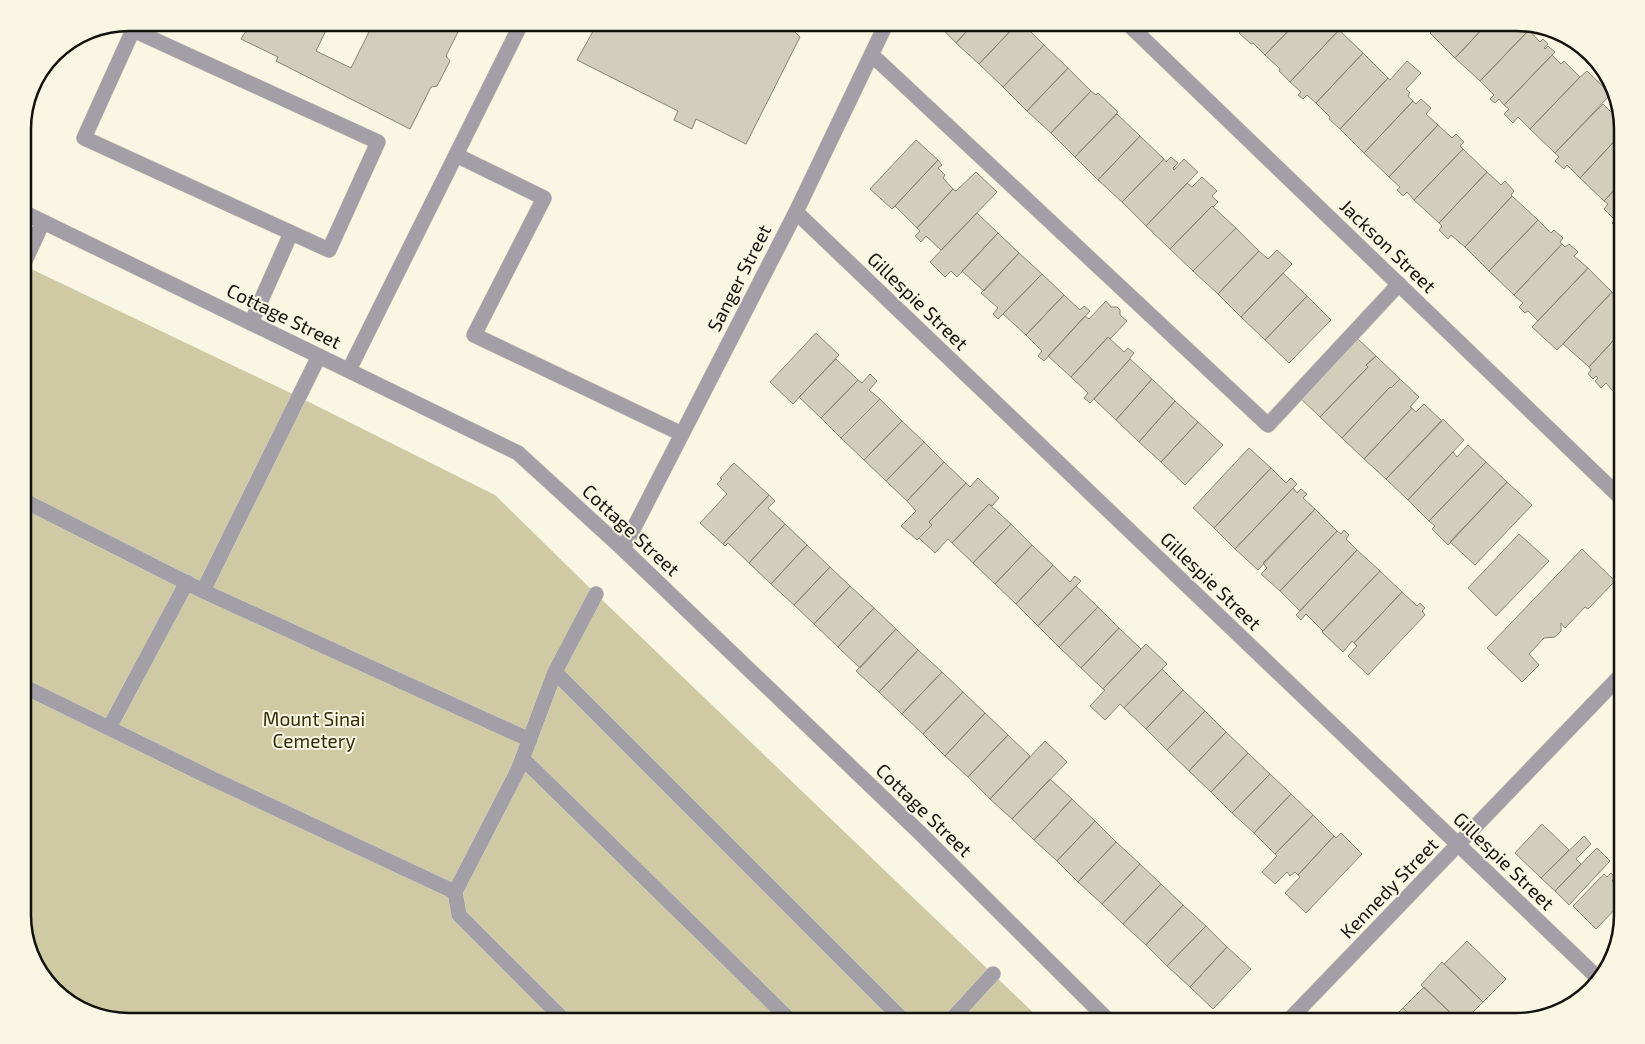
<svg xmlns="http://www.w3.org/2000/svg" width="1645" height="1044" font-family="'Exo 2',sans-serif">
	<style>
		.green { fill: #cfcaa4 }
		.building { fill: #d1cebc; stroke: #868473 }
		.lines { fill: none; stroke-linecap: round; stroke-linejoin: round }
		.lane-casing { stroke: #d4d2c1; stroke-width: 16 }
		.street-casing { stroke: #d4d2c1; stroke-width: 16 }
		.lane { stroke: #a39fa6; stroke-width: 15 }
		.street { stroke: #a39fa6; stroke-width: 15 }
		.labels { text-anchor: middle; stroke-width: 4; stroke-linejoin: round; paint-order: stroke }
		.street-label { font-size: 19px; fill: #13120c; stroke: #f9f7e4 }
		.park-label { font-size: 19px; fill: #332d08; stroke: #f9f7e4 }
		.rim { fill: none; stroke: #13120c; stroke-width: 2.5 }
	</style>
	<rect width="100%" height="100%" fill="#f9f7e4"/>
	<path class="green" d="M23,265l276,132 196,98 101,99 446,427h-913l-59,-17 -33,-36 -14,-47z"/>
	<path class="building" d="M229,22h101l-14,29 35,17 23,-46h89l-17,34 4,5 -13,25 -6,1 -21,42 -134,-68 2,-4 -37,-18 5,-8z
		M595,22h190l15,15 -54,107 -50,-25 -4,10 -18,-9 4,-9 -101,-51 20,-36z
		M936,22h39l-19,21z
		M975,22h44l-40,42 -23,-21z
		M1019,22h2l23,23 -41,42 -24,-23z
		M1248,22h49l-32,33 -12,-12 -2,1 -12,-11z
		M1297,22h34l8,8 -49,52 -11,-11 1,-2 -15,-14z
		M1440,22h49l-34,36 -25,-25z
		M1489,22h27l7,3 6,5 -49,51 -25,-23z
		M1339,30l24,23 -47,50 -9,-8 -4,4 -5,-4 3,-3 -11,-10z
		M1529,30l11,12 3,-3 5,5 -4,4 1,1 3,-3 7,6 -51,53 -5,-6 -4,4 -5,-4 4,-4 -14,-14z
		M1044,45l24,23 -41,43 -24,-24z
		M1363,53l25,25 -48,51 -11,-10 1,-2 -14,-14z
		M1552,55l9,9 3,-3 16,16 -50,52 -12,-12 -5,6 -9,-9 5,-5 -5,-4z
		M1407,61l14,12 -15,16 4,4 -2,3 5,5 -49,52 -24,-24 48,-51 2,2z
		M1068,68l23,23 -40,42 -24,-22z
		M1587,71l24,23 -56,59 -25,-24 50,-52z
		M1091,91l5,4 2,-2 20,19 -43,45 -24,-24z
		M1421,99l10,9 -5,6 12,11 -49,52 -25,-24 49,-52 3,3z
		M1603,104l8,8 6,-5 5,26 -42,45 -13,-13 -3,4 -9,-8 4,-4 -4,-4z
		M1117,114l23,22 -42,44 -23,-23z
		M1438,125l14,13 4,-4 8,8 -4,4 3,3 -49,51 -7,-8 -4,4 -6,-6 3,-3 -11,-10z
		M1622,133v49l-18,19 -24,-23z
		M1140,136l24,23 -42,43 -24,-22z
		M916,140l22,20 -46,49 -22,-20z
		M1463,149l24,23 -48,51 -25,-23z
		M1171,157l7,6 -5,5 1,2 10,-11 14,13 -52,54 -24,-24 42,-43 2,3z
		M938,160l4,5 -4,3 7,7 -2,3 10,11 -36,39 -22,-22z
		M976,172l21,20 -56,58 -15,-14 -5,6 -6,-6 5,-5 -3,-3 36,-39 3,2z
		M1487,172l14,13 4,-4 9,10 -3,4 1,1 -47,51 -14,-12 -3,4 -9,-9 3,-4 -3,-3z
		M1202,177l15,14 -5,5 6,6 -5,5 -1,-1 -42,43 -24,-23 41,-43 5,4z
		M1622,182v50l-10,-9 7,-8 -2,-2 -4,5 -9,-9 4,-5 -4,-3z
		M1512,196l26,24 -49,51 -24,-24z
		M1212,206l24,22 -43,43 -23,-22z
		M977,213l21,20 -41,44 -6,-6 -6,6 -15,-15z
		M1538,220l13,13 3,-3 9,8 -3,4 2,2 -48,51 -25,-24z
		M1236,228l23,23 -41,43 -25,-23z
		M998,233l21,20 -35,38 -22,-20z
		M1562,244l3,3 4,-3 9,8 -4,4 14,12 -50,53 -10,-10 -3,2 -6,-6 4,-4 -9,-8z
		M1277,250l15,14 -51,53 -23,-23 41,-43 9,8z
		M1019,253l23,21 -44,45 -5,-5 5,-6 -17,-15z
		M1588,268l24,24 -55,58 -25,-23z
		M1283,273l24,23 -42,44 -24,-23z
		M1042,274l22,21 -38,40 -23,-21z
		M1612,292l10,10v29l-33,36 -26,-23z
		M1064,295l16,15 4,-4 6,5 -46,50 -6,-5 4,-5 -16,-16z
		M1307,296l24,24 -42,43 -24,-23z
		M1106,301l5,6h6l3,3v5l7,6 -17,18 -2,-2 -37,40 -23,-21 37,-40 4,3z
		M1622,331v50l-9,10 -7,-8 -5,5 -6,-7 3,-3 -2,-2 -3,3 -5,-5 3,-4 -2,-3z
		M816,333l23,22 -46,49 -23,-22z
		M1108,337l16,15 4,-4 6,5 -4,5v1l-40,44 -6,-5 4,-5 -17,-16z
		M1357,338l19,18 -10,9 2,2 -48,50 -22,-21z
		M1376,356l24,23 -9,9 -1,-1 -48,51 -22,-21 48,-50 -2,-2z
		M836,359l22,21 -37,38 -22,-21z
		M1130,359l22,20 -36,41 -22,-21z
		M870,374l7,7 -8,9 11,9 -39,39 -20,-20 37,-38 4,3z
		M1152,379l23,22 -36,41 -23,-22z
		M1400,379l19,18 -9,10 2,1 -48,51 -22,-21 48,-51 1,1z
		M1622,381v18l-9,-8z
		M880,399l22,22 -38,39 -23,-22z
		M1175,401l23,21 -37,40 -22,-20z
		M1424,404l18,17 -56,58 -22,-20 48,-51 4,4z
		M1443,419l21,21 -56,60 -22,-21z
		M902,421l22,21 -38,39 -22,-21z
		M1198,422l25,23 -38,40 -24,-23z
		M924,442l20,20 -37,39 -21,-20z
		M1468,445l18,17 -57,59 -21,-21 45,-48 4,5z
		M1249,448l22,20 -57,60 -21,-20z
		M944,462l22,21 -37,39 3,3 -15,15 -16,-14 15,-15 -9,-10z
		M1486,462l21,20 -59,63 -16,-16 3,-3 -6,-5z
		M734,463l35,32 -46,49 -23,-21 27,-29 -10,-10 5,-5 -2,-1z
		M1271,468l15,15 5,-5 6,6 -62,65 -21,-21z
		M978,478l21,20 -7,8 -3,-2 -37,39 -4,-4 -13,14 -16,-15 13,-13 -3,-3 37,-39 4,4z
		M1507,482l25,23 -57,60 -25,-23z
		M1293,488l4,5 4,-4 6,5 -4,4 12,11 -57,61 -23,-21z
		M769,495l6,6 -7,7 17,16 -36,39 -21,-20 -3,3 -2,-2z
		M989,504l22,20 -38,39 -21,-20z
		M1315,509l22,22 -57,60 -19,-17 6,-6 -4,-5z
		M785,524l22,21 -36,39 -22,-21z
		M1011,524l21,21 -37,39 -22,-21z
		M1344,530l5,5 -3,4 11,11 -57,61 -20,-20 57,-60 4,3z
		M1519,534l30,27 -53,55 -28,-28z
		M807,545l23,22 -36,38 -23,-21z
		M1032,545l21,20 -37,39 -21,-20z
		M1582,549l33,32 -27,28 -3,-2 -20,21 -4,-5v8l-6,6 -11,1 -15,16 10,11 -17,17 -35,-34z
		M1357,550l23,21 -57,60 -17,-17 -5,6 -5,-5z
		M1053,565l17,17 5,-6 6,5 -43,45 -22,-22z
		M830,567l20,19 -36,38 -20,-19z
		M1380,571l22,21 -48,51 -2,-2 -9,11 -21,-20z
		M850,586l24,22 -36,39 -24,-23z
		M1076,586l22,21 -39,40 -21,-21z
		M1402,592l15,14 3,-3 5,5 -3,3 3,4 -57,60 -20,-19 9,-10 -3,-3z
		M1098,607l21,21 -38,40 -22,-21z
		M874,608l22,21 -36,39 -22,-21z
		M1119,628l22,21 -38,40 -22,-21z
		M896,629l22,21 -39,42 -23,-21z
		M1146,644l21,20 -43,44 -4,-4 -15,16 -15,-14 15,-16 -2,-1z
		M918,650l24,22 -40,42 -23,-22z
		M1162,669l21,21 -37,39 -22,-21z
		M942,672l21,20 -40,42 -21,-20z
		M1183,690l22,21 -38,39 -21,-21z
		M963,692l22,21 -40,43 -22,-22z
		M1205,711l21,21 -37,39 -22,-21z
		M985,713l23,22 -40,42 -23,-21z
		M1226,732l22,21 -37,39 -22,-21z
		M1008,735l22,21 -40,43 -22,-22z
		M1045,741l22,21 -55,57 -22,-20z
		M1248,753l22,21 -38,39 -21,-21z
		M1270,774l21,20 -37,39 -22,-20z
		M1050,779l22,20 -38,41 -22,-21z
		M1291,794l22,21 -38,39 -21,-21z
		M1072,799l23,22 -38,40 -23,-21z
		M1313,815l21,21 -36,39 -3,-3 -5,4 -3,-4 -12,12 -13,-12 15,-16 -2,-2z
		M1095,821l21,21 -38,40 -21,-21z
		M1542,824l27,26 -28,28 -26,-25z
		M1341,833l21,21 -56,59 -21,-20 15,-16 -2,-2 36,-39 2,2z
		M1584,836l7,8 -15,15 5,5 -26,27 -14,-13z
		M1116,842l24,22 -38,40 -24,-22z
		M1597,848l13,13 -41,44 -14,-14z
		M1140,864l21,20 -38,40 -21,-20z
		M1611,873l4,4 -3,4 10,12v9l-26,27 -23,-23 31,-32 3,3z
		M1161,884l22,21 -37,40 -23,-21z
		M1183,905l23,21 -39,40 -21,-21z
		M1206,926l21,21 -37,40 -23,-21z
		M1467,941l39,38 -23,23 -39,-38z
		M1227,947l24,22 -38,40 -23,-22z
		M1442,962l41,40 -19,19h-5l-38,-36z
		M1424,987l35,34h-43l-13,-13z
		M1403,1008l13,13h-26z"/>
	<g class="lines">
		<g class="lane-casing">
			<path id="lane" d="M133,30l245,112 -49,108 -245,-112z
				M872,55l396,370 131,-141
				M456,155l88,43 -70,137 208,99
				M23,265l20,-43
				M251,323l40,-90
				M349,370l173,-348
				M23,500l180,91 327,149
				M203,591l116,-235
				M555,672l41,-78
				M23,686l190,93 242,113 4,23 106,106
				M109,728l78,-146
				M523,759l268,262
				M455,892l63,-122 37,-98 349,349
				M950,1021l43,-47"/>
		</g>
		<g class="street-casing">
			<path id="street" d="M1126,22l496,477
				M23,212l495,241 105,96 297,284 189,188
				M796,212l803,767
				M623,549l173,-337 91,-190
				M1288,1021l334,-347"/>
		</g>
		<use href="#lane" class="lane"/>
		<use href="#street" class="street"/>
	</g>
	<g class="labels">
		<g class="street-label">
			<text transform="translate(1388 246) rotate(44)" y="7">Jackson Street</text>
			<text transform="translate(739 278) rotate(-63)" y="7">Sanger Street</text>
			<text transform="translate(918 301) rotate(44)" y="7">Gillespie Street</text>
			<text transform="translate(284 316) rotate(26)" y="7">Cottage Street</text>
			<text transform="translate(631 530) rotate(43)" y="7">Cottage Street</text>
			<text transform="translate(1211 581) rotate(44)" y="7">Gillespie Street</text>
			<text transform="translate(924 810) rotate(44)" y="7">Cottage Street</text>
			<text transform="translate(1504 861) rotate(44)" y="7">Gillespie Street</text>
			<text transform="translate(1389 888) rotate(-46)" y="7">Kennedy Street</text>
		</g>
		<g class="park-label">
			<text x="314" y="726">Mount Sinai<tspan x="314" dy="22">Cemetery</tspan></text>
		</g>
	</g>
	<path d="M0 0H1645V1044H0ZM129 31H1516A98 98 0 0 1 1614 129V915A98 98 0 0 1 1516 1013H129A98 98 0 0 1 31 915V129A98 98 0 0 1 129 31Z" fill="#f9f7e4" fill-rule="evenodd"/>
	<path class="rim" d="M129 31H1516A98 98 0 0 1 1614 129V915A98 98 0 0 1 1516 1013H129A98 98 0 0 1 31 915V129A98 98 0 0 1 129 31Z"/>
</svg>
